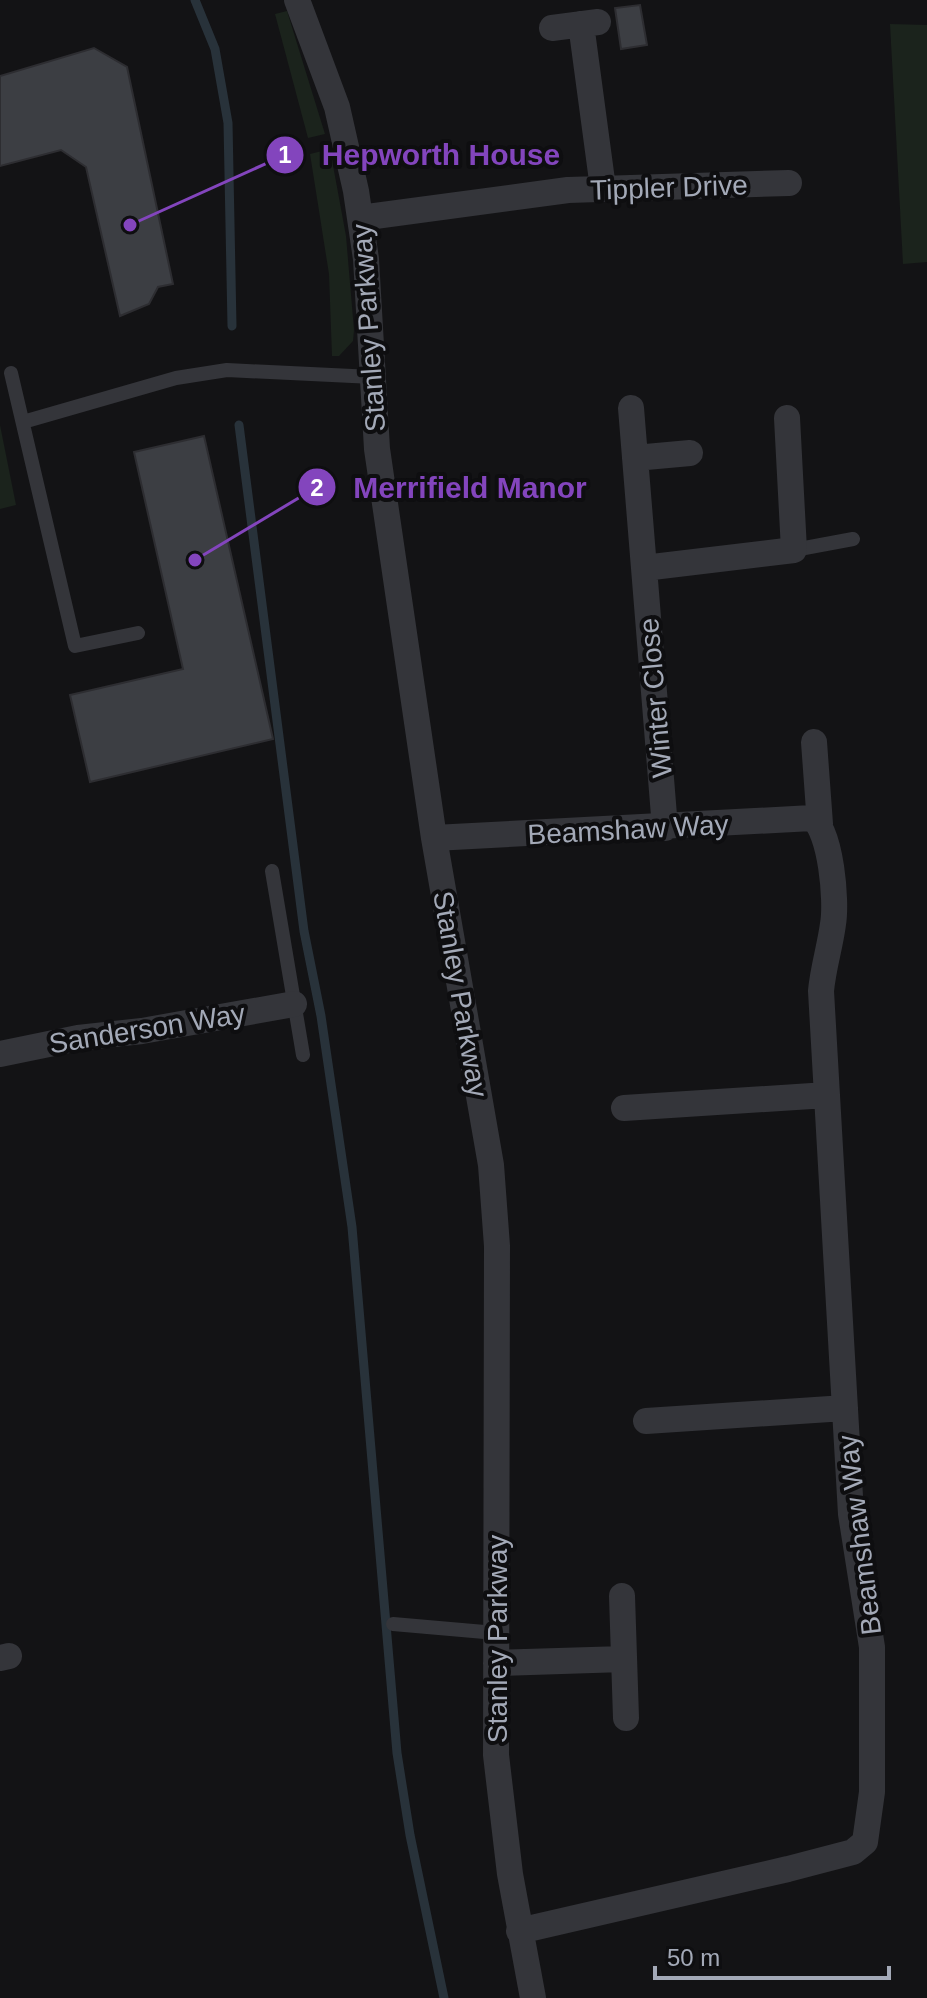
<svg xmlns="http://www.w3.org/2000/svg" width="927" height="1998" font-family="Arial,sans-serif">
	<style>
		.green { fill: #1b231c }
		.lines { fill: none; stroke-linecap: round; stroke-linejoin: round }
		.stream { stroke: #28323a; stroke-width: 9 }
		.building { fill: #3c3e43; stroke: #2d2d31; stroke-width: 2 }
		.service { stroke: #34353a; stroke-width: 14 }
		.minor { stroke: #34353a; stroke-width: 26 }
		.labels { text-anchor: middle; stroke-width: 8; stroke-linejoin: round; paint-order: stroke }
		.street-label { font-size: 28px; fill: #a3a9b7; stroke: #0e0e10 }
		.leader { fill: none; stroke: #8345bd; stroke-width: 3 }
		.callout-dot { fill: #8345bd; stroke: #0e0e10; stroke-width: 3 }
		.mark-label { font-size: 24px; text-anchor: middle; font-weight: bold; fill: #fff }
		.callout-label { font-size: 30px; text-anchor: middle; font-weight: bold; fill: #8345bd; stroke: #0e0e10; stroke-width: 8; stroke-linejoin: round; paint-order: stroke }
	</style>
	<rect width="100%" height="100%" fill="#131315"/>
	<path class="green" d="M287,11l38,123 -17,4 -33,-124z
		M890,24l37,1v237l-24,2z
		M330,149l16,87 8,94 -1,11 -14,15h-7l-3,-82 -19,-120z
		M0,425l16,80 -16,4z"/>
	<g class="lines">
		<path class="stream" d="M195,0l20,49 13,74 4,203
			M239,425l65,506 17,85 31,211 45,526 13,82 34,163"/>
	</g>
	<path class="building" d="M640,5l7,40 -26,4 -6,-41z
		M94,48l33,19 46,217 -15,3 -9,17 -29,12 -34,-149 -25,-17 -61,16v-90z
		M204,436l69,303 -183,43 -20,-87 113,-26 -49,-217z"/>
	<g class="lines">
		<path class="service" d="M11,373l64,273 63,-13
			M23,422l153,-44 51,-8 146,7
			M794,550l59,-11
			M272,871l31,184
			M393,1624l103,9"/>
		<path class="minor" d="M297,0l40,107 19,84 10,68 11,190 57,389 57,327 6,81 -1,509 14,119 23,124
			M581,24l22,164
			M552,28l46,-6
			M360,218l208,-28 221,-7
			M631,408l13,160
			M635,458l55,-5
			M814,742l6,82
			M665,828l-21,-260 150,-18 -7,-132
			M434,838l378,-20c19,12 25,84 21,106 -3,23 -10,44 -12,67l30,523 21,133v145l-7,50 -12,10 -65,17 -269,62
			M0,1054l78,-16 64,-7 152,-27
			M624,1108l203,-13
			M646,1421l199,-13
			M622,1596l4,122
			M0,1658l9,-2
			M496,1663l128,-4"/>
	</g>
	<g class="labels">
		<g class="street-label">
			<text transform="translate(669 187) rotate(-2)" y="10">Tippler Drive</text>
			<text transform="translate(368 328) rotate(-94)" y="10">Stanley Parkway</text>
			<text transform="translate(655 698) rotate(-95)" y="10">Winter Close</text>
			<text transform="translate(628 829) rotate(-3)" y="10">Beamshaw Way</text>
			<text transform="translate(461 994) rotate(80)" y="10">Stanley Parkway</text>
			<text transform="translate(147 1028) rotate(-9)" y="10">Sanderson Way</text>
			<text transform="translate(859 1535) rotate(-97)" y="10">Beamshaw Way</text>
			<text transform="translate(497 1639) rotate(-90)" y="10">Stanley Parkway</text>
		</g>
	</g>
	<path class="leader" d="M130 225L285 155M195 560L317 487"/>
	<g class="callout-dot">
		<circle cx="130" cy="225" r="8"/>
		<circle cx="195" cy="560" r="8"/>
		<circle cx="285" cy="155" r="20"/>
		<circle cx="317" cy="487" r="20"/>
	</g>
	<g class="mark-label">
		<text x="285" y="163">1</text>
		<text x="317" y="496">2</text>
	</g>
	<g class="callout-label">
		<text x="441" y="165">Hepworth House</text>
		<text x="470" y="498">Merrifield Manor</text>
	</g>
	<path d="M655 1966v12h234v-12" fill="none" stroke="#a3a9b7" stroke-width="4"/>
	<text x="667" y="1966" font-size="24" fill="#a3a9b7" stroke="#0e0e10" stroke-width="6" paint-order="stroke">50 m</text>
</svg>
